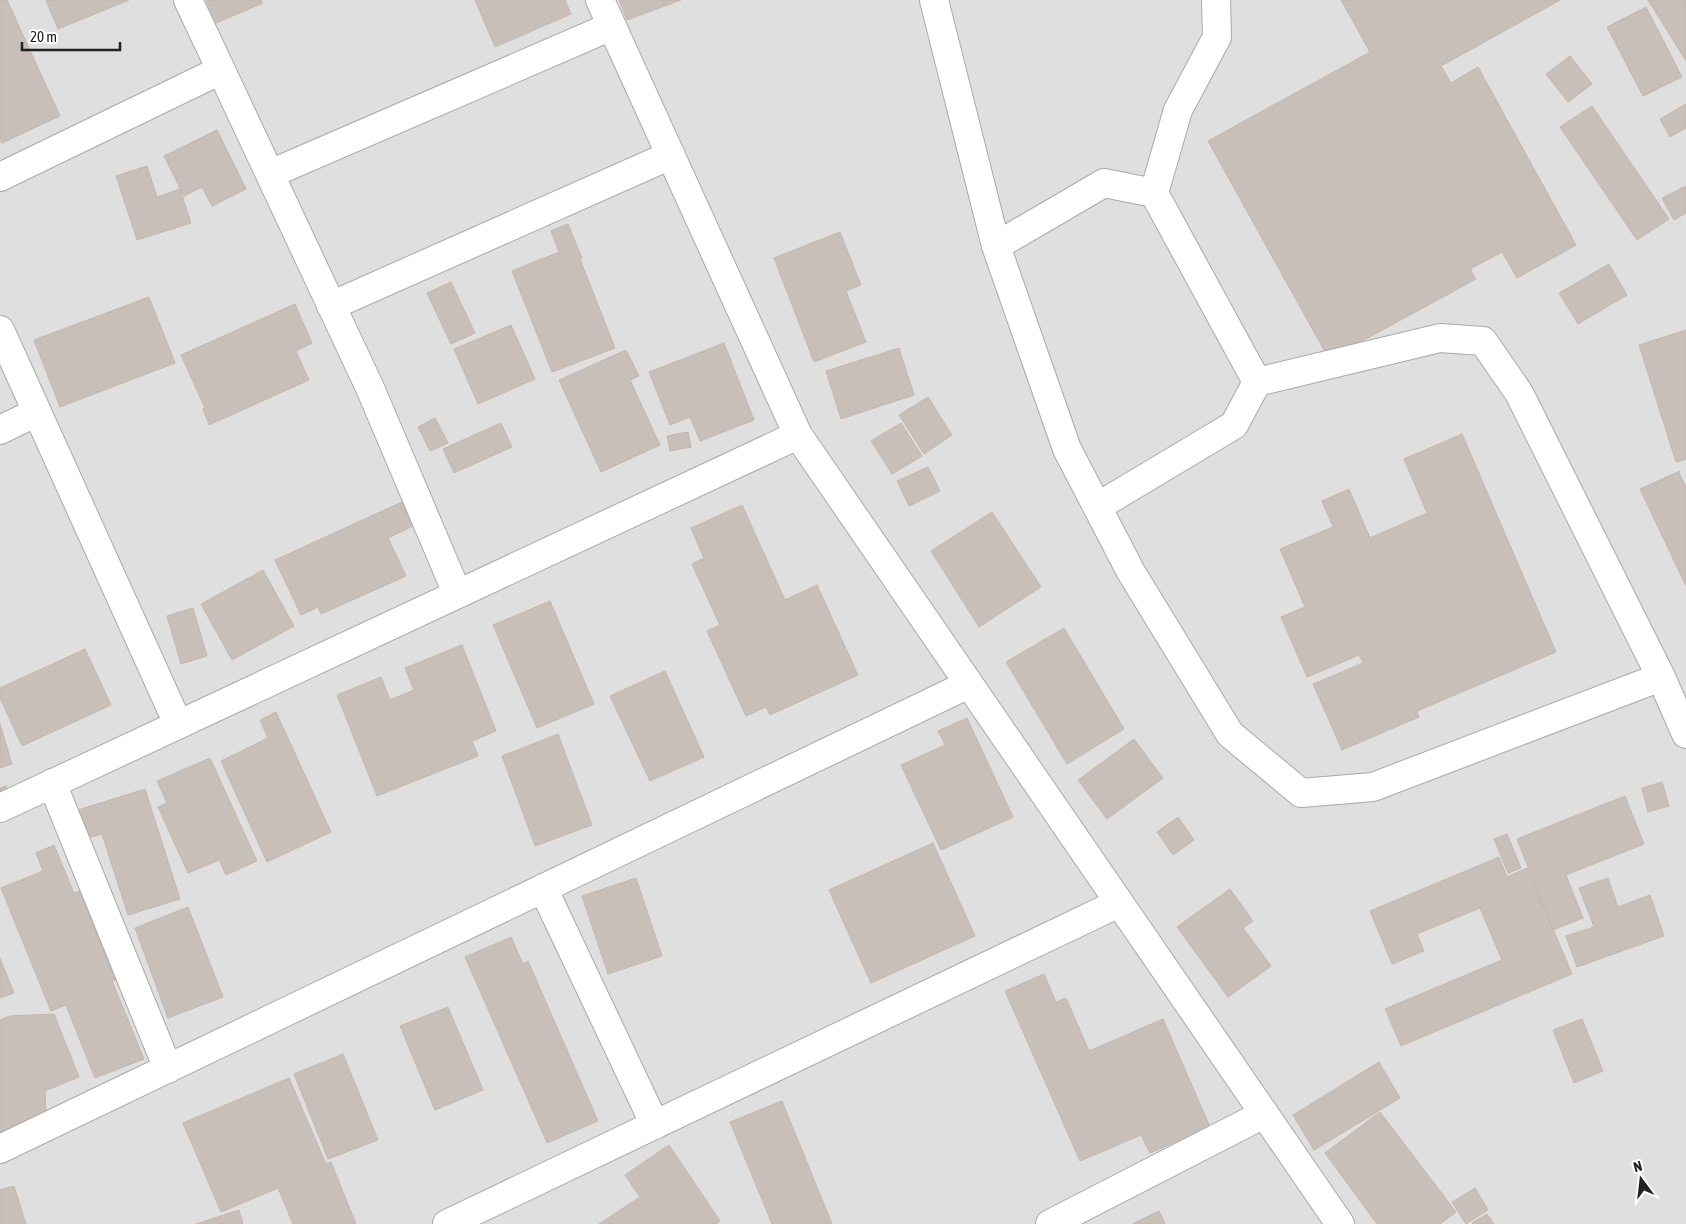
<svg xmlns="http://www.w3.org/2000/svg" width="1686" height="1224" font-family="'Asap Condensed',sans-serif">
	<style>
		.residential { fill: #e0dfdf }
		.building { fill: #c7bfb8; stroke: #c4b6ab }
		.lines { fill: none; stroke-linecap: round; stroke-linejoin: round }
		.minor-casing { stroke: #a9a9a9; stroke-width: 30 }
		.minor { stroke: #fff; stroke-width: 28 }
	</style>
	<rect width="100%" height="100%" fill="#f2efe9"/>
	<path class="residential" d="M0,0h1686v1224h-1686z"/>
	<path class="building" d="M0,0h7l53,116 -58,27 -2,-4z
		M46,0h83l-71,29z
		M206,0h55l2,3 -47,20z
		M475,0h90l6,14 -76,33z
		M619,0h62l-54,20z
		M1341,0h219l-119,66 10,17 27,-16 98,178 -59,33 -15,-26 -32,17 6,10 -147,80 -121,-218 162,-89z
		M1648,0h38v61z
		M1646,7l36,70 -39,19 -36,-69z
		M1570,56l22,28 -24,18 -22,-28z
		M1686,104v24l-16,9 -10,-18z
		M1592,106l77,113 -32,21 -77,-113z
		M217,130l29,59 -34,17 -10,-19 -18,9 -20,-40z
		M147,166l10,31 23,-8 11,34 -54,17 -21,-64z
		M1686,186v27l-12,7 -12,-22z
		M568,224l14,34 -2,1 35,89 -63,24 -40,-101 47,-19 -8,-21z
		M840,232l21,53 -15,6 20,51 -52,20 -40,-104z
		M1609,264l18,31 -49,29 -19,-31z
		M451,282l24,51 -24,11 -24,-51z
		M149,297l26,66 -115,44 -26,-67z
		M295,304l17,39 -16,8 13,29 -100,45 -6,-16 2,-1 -24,-53z
		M511,325l24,54 -57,25 -24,-55z
		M1686,330v129l-10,3 -37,-117z
		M724,343l30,77 -54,21 -10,-24 -20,8 -21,-53z
		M899,348l15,47 -73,24 -15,-48z
		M626,350l13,26 -9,4 30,65 -59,27 -42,-92z
		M928,397l24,38 -28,19 -25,-39z
		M435,418l13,25 -18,8 -12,-24z
		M501,423l11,24 -58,26 -11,-24z
		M901,423l21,33 -30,18 -21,-33z
		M688,432l3,15 -21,4 -3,-15z
		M1462,434l94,218 -139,59 2,6 -77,33 -29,-66 50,-21 -4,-8 -52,22 -26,-60 24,-10 -25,-58 53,-22 -11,-26 27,-12 21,49 57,-25 -23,-54z
		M928,467l12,24 -31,15 -12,-25z
		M1680,471l-1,2 7,14v99l-46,-97z
		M402,502l11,24 -25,12 18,38 -85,38 -3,-7 -17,8 -26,-55z
		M742,505l43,95 32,-15 41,90 -88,40 -4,-8 -20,9 -39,-85 13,-6 -28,-61 12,-6 -13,-30z
		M992,512l49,75 -62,40 -48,-76z
		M263,570l31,56 -62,34 -31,-56z
		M550,601l44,103 -57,24 -44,-103z
		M193,608l14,48 -26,8 -14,-48z
		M1064,628l60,101 -57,35 -61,-102z
		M462,645l34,86 -24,10 6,15 -101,40 -40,-101 44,-18 9,23 24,-10 -9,-22z
		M85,649l26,56 -89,41 -22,-48v-10z
		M665,671l39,86 -54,24 -40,-85z
		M276,712l55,120 -64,30 -46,-101 47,-23 -8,-18z
		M967,718l46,99 -72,33 -40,-85 44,-20 -7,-14z
		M0,724l12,40 -12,4z
		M558,734l34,91 -57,21 -33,-90z
		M1134,739l29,39 -56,41 -29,-39z
		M210,758l47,103 -31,14 -7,-15 -31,13 -30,-66 9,-4 -10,-22z
		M1662,782l7,24 -21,6 -6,-24z
		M6,786l5,16 -11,3v-17z
		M145,789l35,110 -52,16 -26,-81 -15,4 -9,-28z
		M1625,796l19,48 -78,31 17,43 -30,12 -36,-91z
		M1178,817l16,23 -21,15 -16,-23z
		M1507,834l14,34 -13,5 -14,-34z
		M933,843l42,93 -104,47 -42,-93z
		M54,845l20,48 6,-2 35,89 -3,1 32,78 -49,19 -29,-73 -15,6 -50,-123 42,-17 -7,-18z
		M1499,857l8,20 20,-9 45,106 -171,72 -16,-37 117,-49 -22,-52 -63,26 7,17 -32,13 -22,-53z
		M636,878l26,78 -54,18 -26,-78z
		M1608,878l10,29 32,-12 14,41 -87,31 -11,-31 28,-9 -15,-39z
		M1230,889l23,32 -10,7 28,38 -43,31 -51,-70z
		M188,907l35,90 -55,21 -33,-90z
		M511,937l12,27 5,-3 70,160 -51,22 -82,-186z
		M0,958l14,35 -14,5z
		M1044,974l12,28 10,-4 23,53 74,-32 47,108 -60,26 -9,-18 -61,26 -75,-170z
		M448,1007l35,83 -48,20 -35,-84z
		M54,1014l25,63 -34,14 1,25 -46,21v-117l10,-4z
		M1582,1019l21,52 -29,12 -21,-53z
		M343,1054l35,86 -50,19 -34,-85z
		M1379,1062l21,36 -86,52 -21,-35z
		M289,1078l37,86 5,-2 25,62h-63l-15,-36 -57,24 -38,-89z
		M782,1101l50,123h-60l-42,-102z
		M1380,1112l76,100 -16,12h-63l-52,-71z
		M669,1145l51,76 -4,3h-117l41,-27 -15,-22z
		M14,1186l12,38h-26v-34z
		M1475,1188l13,22 -22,14 -14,-22z
		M239,1210l4,14h-47z
		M1159,1211l6,13h-33z
		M1487,1214l7,10h-21l-1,-1z"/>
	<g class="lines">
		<g class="minor-casing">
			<path id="minor" d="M600,0l198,435
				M934,0l62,246 71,203 64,123 99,162 71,59 72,-6 288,-110 25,57
				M1216,0l1,37 -39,73 -24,83 103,189 183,-44 43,3 36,52 142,284
				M221,70l149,318 87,205
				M270,174l342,-148
				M0,177l221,-107 -33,-70
				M996,246l108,-63 50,10
				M331,306l340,-151
				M0,330l178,394
				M0,430l37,-18
				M1097,507l137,-82 23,-43
				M52,783l116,286
				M0,808l798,-373 542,789
				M543,888l112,237
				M0,1149l969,-465
				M447,1224l672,-321
				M1050,1224l214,-110"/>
		</g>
		<use href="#minor" class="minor"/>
	</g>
	<g transform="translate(1641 1179) rotate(345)" stroke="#ffffff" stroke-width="4" paint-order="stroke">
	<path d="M0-4L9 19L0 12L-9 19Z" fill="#222222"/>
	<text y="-8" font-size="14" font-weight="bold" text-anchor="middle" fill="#222222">N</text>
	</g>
	<path d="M22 42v8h98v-8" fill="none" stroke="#222222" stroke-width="2.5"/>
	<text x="30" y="42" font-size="15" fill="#222222" stroke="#ffffff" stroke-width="4" paint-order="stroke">20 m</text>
</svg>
